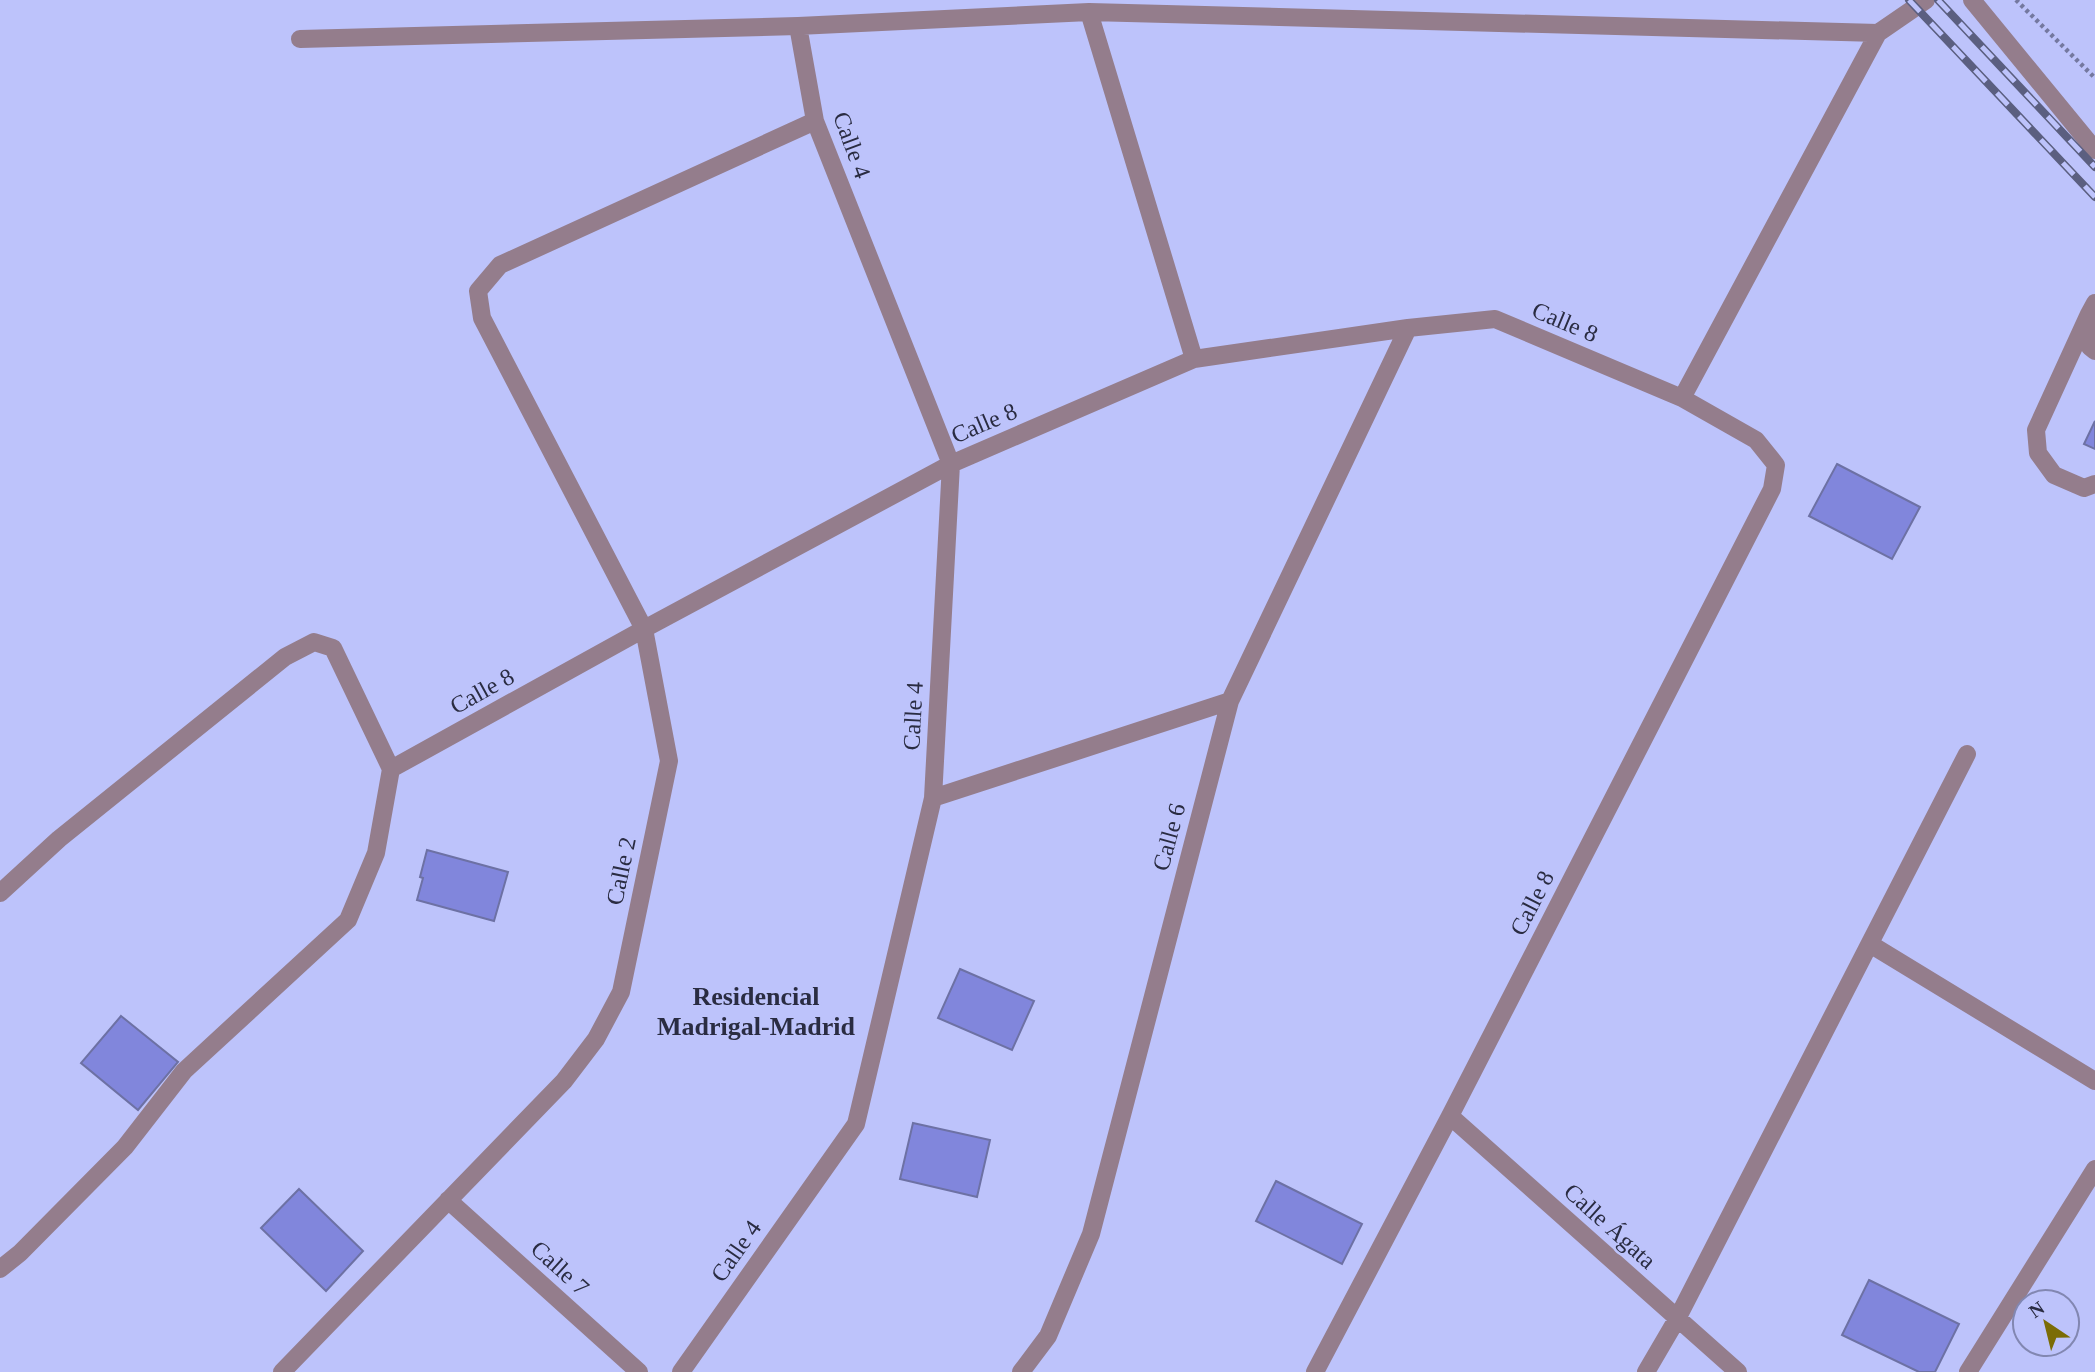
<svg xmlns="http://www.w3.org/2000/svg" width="2095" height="1372" font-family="Georgia,serif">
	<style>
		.building { fill: #8186dc; stroke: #6d71a4; stroke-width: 2 }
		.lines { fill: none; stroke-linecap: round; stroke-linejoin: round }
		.path { stroke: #74789f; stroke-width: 4.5; stroke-dasharray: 3.5 3.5; stroke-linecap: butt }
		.minor { stroke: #947d8c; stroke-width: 18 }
		.rail-casing { stroke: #5b5f80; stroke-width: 8 }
		.rail { stroke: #bdc3fb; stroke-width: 5; stroke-dasharray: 16; stroke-linecap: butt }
		.labels { text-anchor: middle; stroke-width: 5; stroke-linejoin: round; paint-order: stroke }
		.street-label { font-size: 24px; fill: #2a2c42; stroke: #bdc3fb }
		.neighbourhood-label { font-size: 26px; font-weight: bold; fill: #2a2c42; stroke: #bdc3fb }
	</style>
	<rect width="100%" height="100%" fill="#bdc3fb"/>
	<path class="building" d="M2095,421v28l-11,-5z
		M1837,464l83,43 -28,52 -83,-43z
		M427,850l81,22 -14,49 -77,-21 6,-22 -3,-1z
		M960,969l74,32 -22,49 -74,-32z
		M121,1016l57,46 -40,48 -57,-47z
		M913,1123l77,17 -13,57 -77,-18z
		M1276,1181l86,43 -20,40 -86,-43z
		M299,1189l64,62 -37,40 -65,-63z
		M1869,1280l90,44 -24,48h-16l-77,-37z"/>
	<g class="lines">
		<path class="path" d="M2016,0l79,78"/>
		<path class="minor" d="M1972,0l123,150
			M1089,12l105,347
			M300,39l498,-13 291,-14 789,21 48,-33
			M2095,303l-6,11 1,33 5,4
			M2089,314l-53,116 2,23 16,22 30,13 11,-4
			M1682,398l196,-365
			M391,769l253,-140 307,-165 243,-105 214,-31 87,-9 187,79 74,42 20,25 -4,24 -322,627 -135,256
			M933,798l297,-97
			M0,893l59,-54 226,-182 29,-15 19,6 58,121 -15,84 -28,67 -164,151 -59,76 -105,106 -20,16
			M1870,944l225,137
			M1450,1116l288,256
			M448,1200l191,172
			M282,1372l282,-291 32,-42 25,-47 48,-231 -25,-132 -162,-311 -4,-27 22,-26 315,-144
			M681,1372l175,-248 77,-326 18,-334 -136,-343 -17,-95
			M1021,1372l27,-36 43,-102 139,-533 178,-373
			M1646,1372l31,-53 290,-565
			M1968,1372l127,-203"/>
		<g class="rail-casing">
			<path id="rail" d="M1909,0l186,197
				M1938,0l157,167"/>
		</g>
		<use href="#rail" class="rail"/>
	</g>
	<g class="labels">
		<g class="street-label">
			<text transform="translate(852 145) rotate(70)" y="8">Calle 4</text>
			<text transform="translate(1565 322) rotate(23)" y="8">Calle 8</text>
			<text transform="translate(984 423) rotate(-23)" y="8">Calle 8</text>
			<text transform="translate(482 691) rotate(-29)" y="8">Calle 8</text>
			<text transform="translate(913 716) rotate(-87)" y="8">Calle 4</text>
			<text transform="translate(1169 837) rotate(-75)" y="8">Calle 6</text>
			<text transform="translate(621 871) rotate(-78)" y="8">Calle 2</text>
			<text transform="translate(1532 903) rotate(-63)" y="8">Calle 8</text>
			<text transform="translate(1610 1226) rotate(42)" y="8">Calle Ágata</text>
			<text transform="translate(736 1251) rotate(-55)" y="8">Calle 4</text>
			<text transform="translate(560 1268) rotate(42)" y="8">Calle 7</text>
		</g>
		<g class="neighbourhood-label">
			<text x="756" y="1005">Residencial<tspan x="756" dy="30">Madrigal-Madrid</tspan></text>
		</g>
	</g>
	<g transform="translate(2046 1323) rotate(325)"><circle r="33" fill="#bdc3fb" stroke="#8287b1" stroke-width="2"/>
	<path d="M0-5L12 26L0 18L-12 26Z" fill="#7b6c06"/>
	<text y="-10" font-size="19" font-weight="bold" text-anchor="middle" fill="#2a2c42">N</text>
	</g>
</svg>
